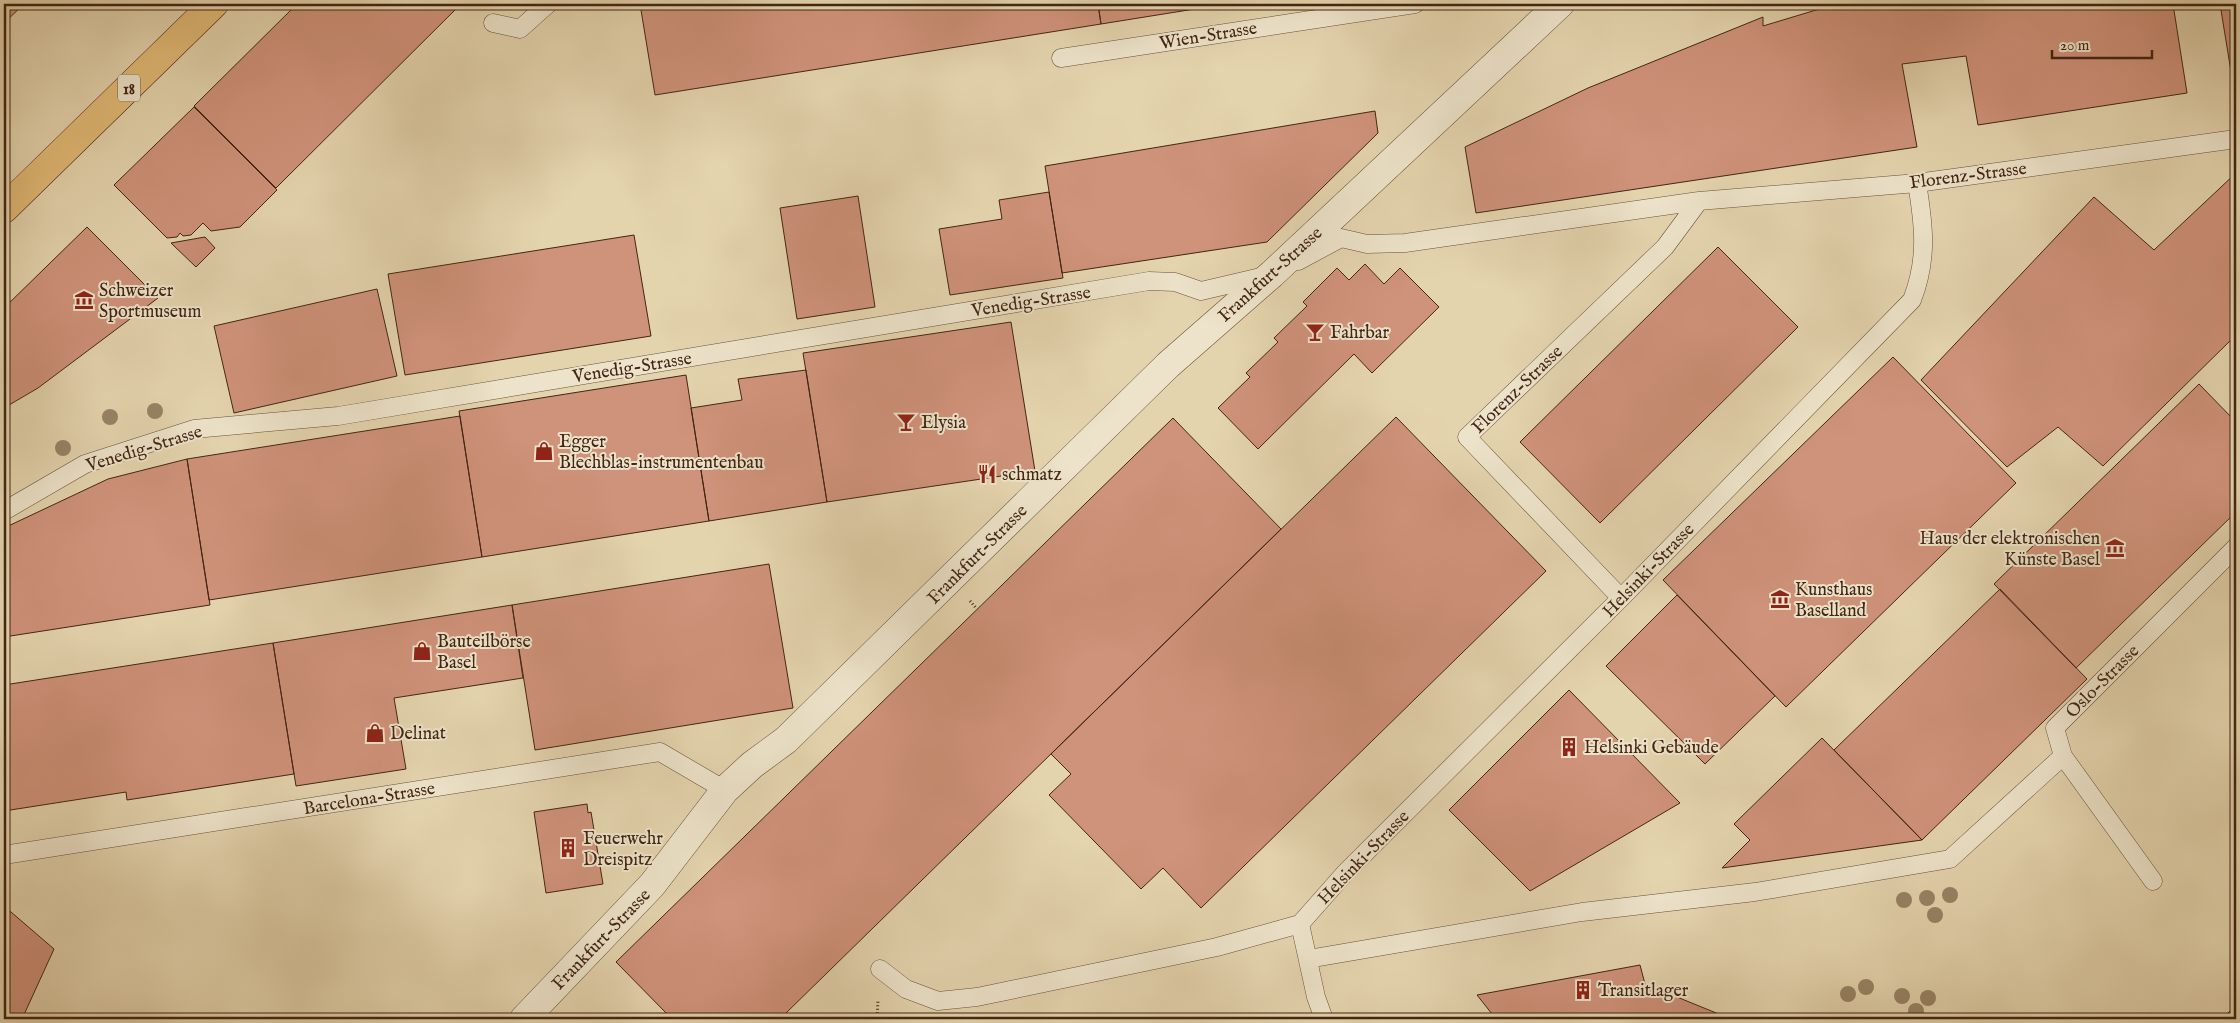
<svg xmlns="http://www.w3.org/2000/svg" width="2240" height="1023" font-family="'IM FELL English',serif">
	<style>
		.building { fill: #cf927a; stroke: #422513 }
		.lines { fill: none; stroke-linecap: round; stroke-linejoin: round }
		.service-casing { stroke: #6a513a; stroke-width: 19 }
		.minor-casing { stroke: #6a513a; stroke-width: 29 }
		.primary-casing { stroke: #422513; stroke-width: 29 }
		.path { stroke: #422513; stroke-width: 3; stroke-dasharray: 1 2.5; stroke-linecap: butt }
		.service { stroke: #ede3ca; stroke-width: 18 }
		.minor { stroke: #ede3ca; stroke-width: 28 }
		.primary { stroke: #e2ba77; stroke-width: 28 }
		.tree { fill: #988466 }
		.labels { text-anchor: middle; stroke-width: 4; stroke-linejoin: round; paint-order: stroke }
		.shield { fill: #ede3ca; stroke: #755e4a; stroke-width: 1 }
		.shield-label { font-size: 16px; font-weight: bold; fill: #422513 }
		.street-label { font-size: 18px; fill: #422513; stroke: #ede3ca }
		.poi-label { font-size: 18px; fill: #422513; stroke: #ede3ca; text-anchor: start }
	</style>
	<rect width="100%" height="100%" fill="#e4d4ae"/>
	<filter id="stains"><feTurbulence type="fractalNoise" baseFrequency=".004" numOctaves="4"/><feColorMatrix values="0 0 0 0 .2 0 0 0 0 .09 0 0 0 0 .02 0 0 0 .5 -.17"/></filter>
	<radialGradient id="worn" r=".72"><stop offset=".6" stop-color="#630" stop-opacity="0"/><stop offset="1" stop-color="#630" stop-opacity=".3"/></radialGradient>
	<path class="building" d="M4,4h20l-20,19z
		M297,4h164l-185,184 -82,-82z
		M640,4h458l3,20 -446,71z
		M1098,4h128l-125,20z
		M1836,4h337l14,89 -209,32 -12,-69 -64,8 15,83 -441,66 -11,-66 123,-59 175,-71v9z
		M2220,4h16v86h-2z
		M194,107l83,83 -37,37 -29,4 -8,-8 -12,12 -8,1 -3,-3 -3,4 -10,1 -53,-53z
		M1375,111l3,22 -111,109 -205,31 -17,-107z
		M2236,173v162l-133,131 -45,-39 -51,40 -86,-87 173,-183 60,53z
		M1049,192l14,86 -113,17 -11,-66 63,-10 -3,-19z
		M858,196l17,111 -78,12 -17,-111z
		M87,227l71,71 -120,90 -34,20v-100z
		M634,235l17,101 -246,39 -17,-101z
		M205,237l10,11 -19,19 -25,-24z
		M1718,247l80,80 -198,196 -80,-81z
		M1365,264l19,20 16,-16 39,39 -67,66 -18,-19 -96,95 -40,-41 32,-31 -4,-4 32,-31 -4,-4 33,-32 -4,-4 34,-34 12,12z
		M377,289l20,87 -163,37 -20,-87z
		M1011,322l24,149 -208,31 -24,-149z
		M1893,357l123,126 -230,224 -123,-127z
		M806,370l21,132 -118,19 -18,-113 51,-8 -4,-21z
		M686,375l23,146 -227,36 -23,-146z
		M2199,384l37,38v90l-160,156 -82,-84z
		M460,416l22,141 -273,43 -22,-141z
		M1396,417l150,154 -345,337 -38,-40 -22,21 -92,-94 22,-21 -20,-20z
		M1173,418l108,111 -497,486 5,4h-117l-56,-57z
		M187,459l23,146 -206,32v-109l104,-49z
		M769,564l24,144 -258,42 -23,-145z
		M2000,589l87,90 -165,161 -88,-90z
		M1677,595l98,101 -70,68 -99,-98z
		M512,605l11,73 -129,20 12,71 -110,17 -23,-143z
		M273,643l21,131 -167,26 -1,-8 -122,19v-126z
		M1569,690l111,113 -150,88 -81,-81z
		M1822,738l100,102 -200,28 28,-28 -16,-16z
		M587,804l1,9 3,-1 12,72 -57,9 -12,-81z
		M4,906l50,43 -32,70h-11l-7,-11z
		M1640,965l5,19 86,35h-235l-19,-24z
		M2236,1005v14h-14z
		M1770,1014l1,5h-33z"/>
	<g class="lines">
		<g class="service-casing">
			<path id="service" d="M493,23l27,6 28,-25
				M1061,58l354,-54
				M1298,261l43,-23 26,6 38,-1 294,-42 218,-18 319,-44
				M4,511l81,-47 109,-35 144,-13 811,-135 26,1 26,9 64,-15
				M1621,598l-154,-161 198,-190 34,-46
				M4,855l656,-103 65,38
				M2153,881l-90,-125 -8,-28 181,-181
				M1300,924l45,-51 276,-275 291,-298c16,-41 12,-74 5,-117
				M1300,924l16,73 8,22
				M1308,959l274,-47 173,-20 195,-33 113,-103
				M880,969l26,20 32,12 39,-4 240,-50 83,-23"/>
		</g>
		<g class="minor-casing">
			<path id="minor" d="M524,1019l128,-134 73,-95 27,-25 34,-25 382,-375 104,-91 288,-270"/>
		</g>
		<g class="primary-casing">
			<path id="primary" d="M4,209l210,-205"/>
		</g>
		<path class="path" d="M970,601l7,8
			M782,1019h1
			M875,1019l2,-1 1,-18"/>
		<use href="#service" class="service"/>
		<use href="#minor" class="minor"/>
		<use href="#primary" class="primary"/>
	</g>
	<g class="tree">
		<circle cx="155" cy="411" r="8"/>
		<circle cx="110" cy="417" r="8"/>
		<circle cx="63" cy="448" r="8"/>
		<circle cx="1950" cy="895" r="8"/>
		<circle cx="1927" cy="898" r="8"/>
		<circle cx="1904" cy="900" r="8"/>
		<circle cx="1935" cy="915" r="8"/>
		<circle cx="1866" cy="987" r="8"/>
		<circle cx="1848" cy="994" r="8"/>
		<circle cx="1902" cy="996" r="8"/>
		<circle cx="1928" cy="998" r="8"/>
		<circle cx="1916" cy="1011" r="8"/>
	</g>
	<defs>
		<g id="museum-bare" transform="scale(1.5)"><path d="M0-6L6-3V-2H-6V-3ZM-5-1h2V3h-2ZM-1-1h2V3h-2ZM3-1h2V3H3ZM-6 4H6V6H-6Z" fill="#8f2418" stroke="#ede3ca" stroke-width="2.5" paint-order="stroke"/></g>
		<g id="bar-bare" transform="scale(1.5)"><path d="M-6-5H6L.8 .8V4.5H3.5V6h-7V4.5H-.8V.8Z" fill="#8f2418" stroke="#ede3ca" stroke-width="2.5" paint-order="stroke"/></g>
		<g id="shop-bare" transform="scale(1.5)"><path d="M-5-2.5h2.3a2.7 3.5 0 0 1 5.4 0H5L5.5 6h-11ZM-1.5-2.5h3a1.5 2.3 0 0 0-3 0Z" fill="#8f2418" stroke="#ede3ca" stroke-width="2.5" paint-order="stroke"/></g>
		<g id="restaurant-bare" transform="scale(1.5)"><path d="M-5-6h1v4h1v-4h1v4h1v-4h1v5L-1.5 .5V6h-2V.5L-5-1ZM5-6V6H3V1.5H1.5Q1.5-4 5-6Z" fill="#8f2418" stroke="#ede3ca" stroke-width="2.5" paint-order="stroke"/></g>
		<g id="building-bare" transform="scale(1.5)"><path d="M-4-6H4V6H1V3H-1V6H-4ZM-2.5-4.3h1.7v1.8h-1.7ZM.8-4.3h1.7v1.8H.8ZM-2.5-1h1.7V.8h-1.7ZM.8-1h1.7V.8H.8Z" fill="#8f2418" stroke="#ede3ca" stroke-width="2.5" paint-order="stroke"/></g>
	</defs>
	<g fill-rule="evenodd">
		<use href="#museum-bare" x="84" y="300"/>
		<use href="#bar-bare" x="1315" y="332"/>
		<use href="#bar-bare" x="906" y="422"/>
		<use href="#shop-bare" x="544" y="451"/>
		<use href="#restaurant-bare" x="987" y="474"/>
		<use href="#museum-bare" x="2115" y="548"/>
		<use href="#museum-bare" x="1780" y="599"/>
		<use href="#shop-bare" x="422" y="651"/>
		<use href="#shop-bare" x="375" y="733"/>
		<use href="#building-bare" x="1569" y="747"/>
		<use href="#building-bare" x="568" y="848"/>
		<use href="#building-bare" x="1583" y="990"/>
	</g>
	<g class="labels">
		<rect class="shield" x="118" y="74.5" width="22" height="27" rx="4"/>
		<g class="shield-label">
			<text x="129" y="94">18</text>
		</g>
		<g class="street-label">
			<text transform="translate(1208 35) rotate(-9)" y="6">Wien-Strasse</text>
			<text transform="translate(1968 175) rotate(-7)" y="6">Florenz-Strasse</text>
			<text transform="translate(1270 274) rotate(-42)" y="6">Frankfurt-Strasse</text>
			<text transform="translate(1031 301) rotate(-9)" y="6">Venedig-Strasse</text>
			<text transform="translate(632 367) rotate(-9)" y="6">Venedig-Strasse</text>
			<text transform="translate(1517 389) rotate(-44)" y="6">Florenz-Strasse</text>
			<text transform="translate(144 448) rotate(-17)" y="6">Venedig-Strasse</text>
			<text transform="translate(977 554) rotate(-45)" y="6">Frankfurt-Strasse</text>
			<text transform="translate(1648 570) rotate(-46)" y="6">Helsinki-Strasse</text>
			<text transform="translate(2102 681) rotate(-45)" y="6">Oslo-Strasse</text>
			<text transform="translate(369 798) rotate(-9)" y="6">Barcelona-Strasse</text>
			<text transform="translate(1363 857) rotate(-46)" y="6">Helsinki-Strasse</text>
			<text transform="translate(601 939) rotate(-46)" y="6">Frankfurt-Strasse</text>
		</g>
		<g class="poi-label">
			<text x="99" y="296">Schweizer<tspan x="99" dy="21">Sportmuseum</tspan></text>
			<text x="1330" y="338">Fahrbar</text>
			<text x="921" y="428">Elysia</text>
			<text x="559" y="447">Egger<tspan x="559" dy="21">Blechblas-instrumentenbau</tspan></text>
			<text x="1002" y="480">schmatz</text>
			<text x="2100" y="544" text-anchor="end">Haus der elektronischen<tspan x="2100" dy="21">Künste Basel</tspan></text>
			<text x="1795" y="595">Kunsthaus<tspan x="1795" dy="21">Baselland</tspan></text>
			<text x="437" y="647">Bauteilbörse<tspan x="437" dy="21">Basel</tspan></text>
			<text x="390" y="739">Delinat</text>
			<text x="1584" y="753">Helsinki Gebäude</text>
			<text x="583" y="844">Feuerwehr<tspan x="583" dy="21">Dreispitz</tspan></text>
			<text x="1598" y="996">Transitlager</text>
		</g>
	</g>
	<rect width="2240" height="1023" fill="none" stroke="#e4d4ae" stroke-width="20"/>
	<rect x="5" y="5" width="2230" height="1013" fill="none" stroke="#422513" stroke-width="2.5"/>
	<rect x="10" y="10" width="2220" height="1003" fill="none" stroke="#422513"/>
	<path d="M2052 50v8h100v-8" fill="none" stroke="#422513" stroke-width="2.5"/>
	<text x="2060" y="50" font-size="15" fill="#422513" stroke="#ede3ca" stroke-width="4" paint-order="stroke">20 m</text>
	<rect width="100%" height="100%" filter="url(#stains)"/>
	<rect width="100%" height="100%" fill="url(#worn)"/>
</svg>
